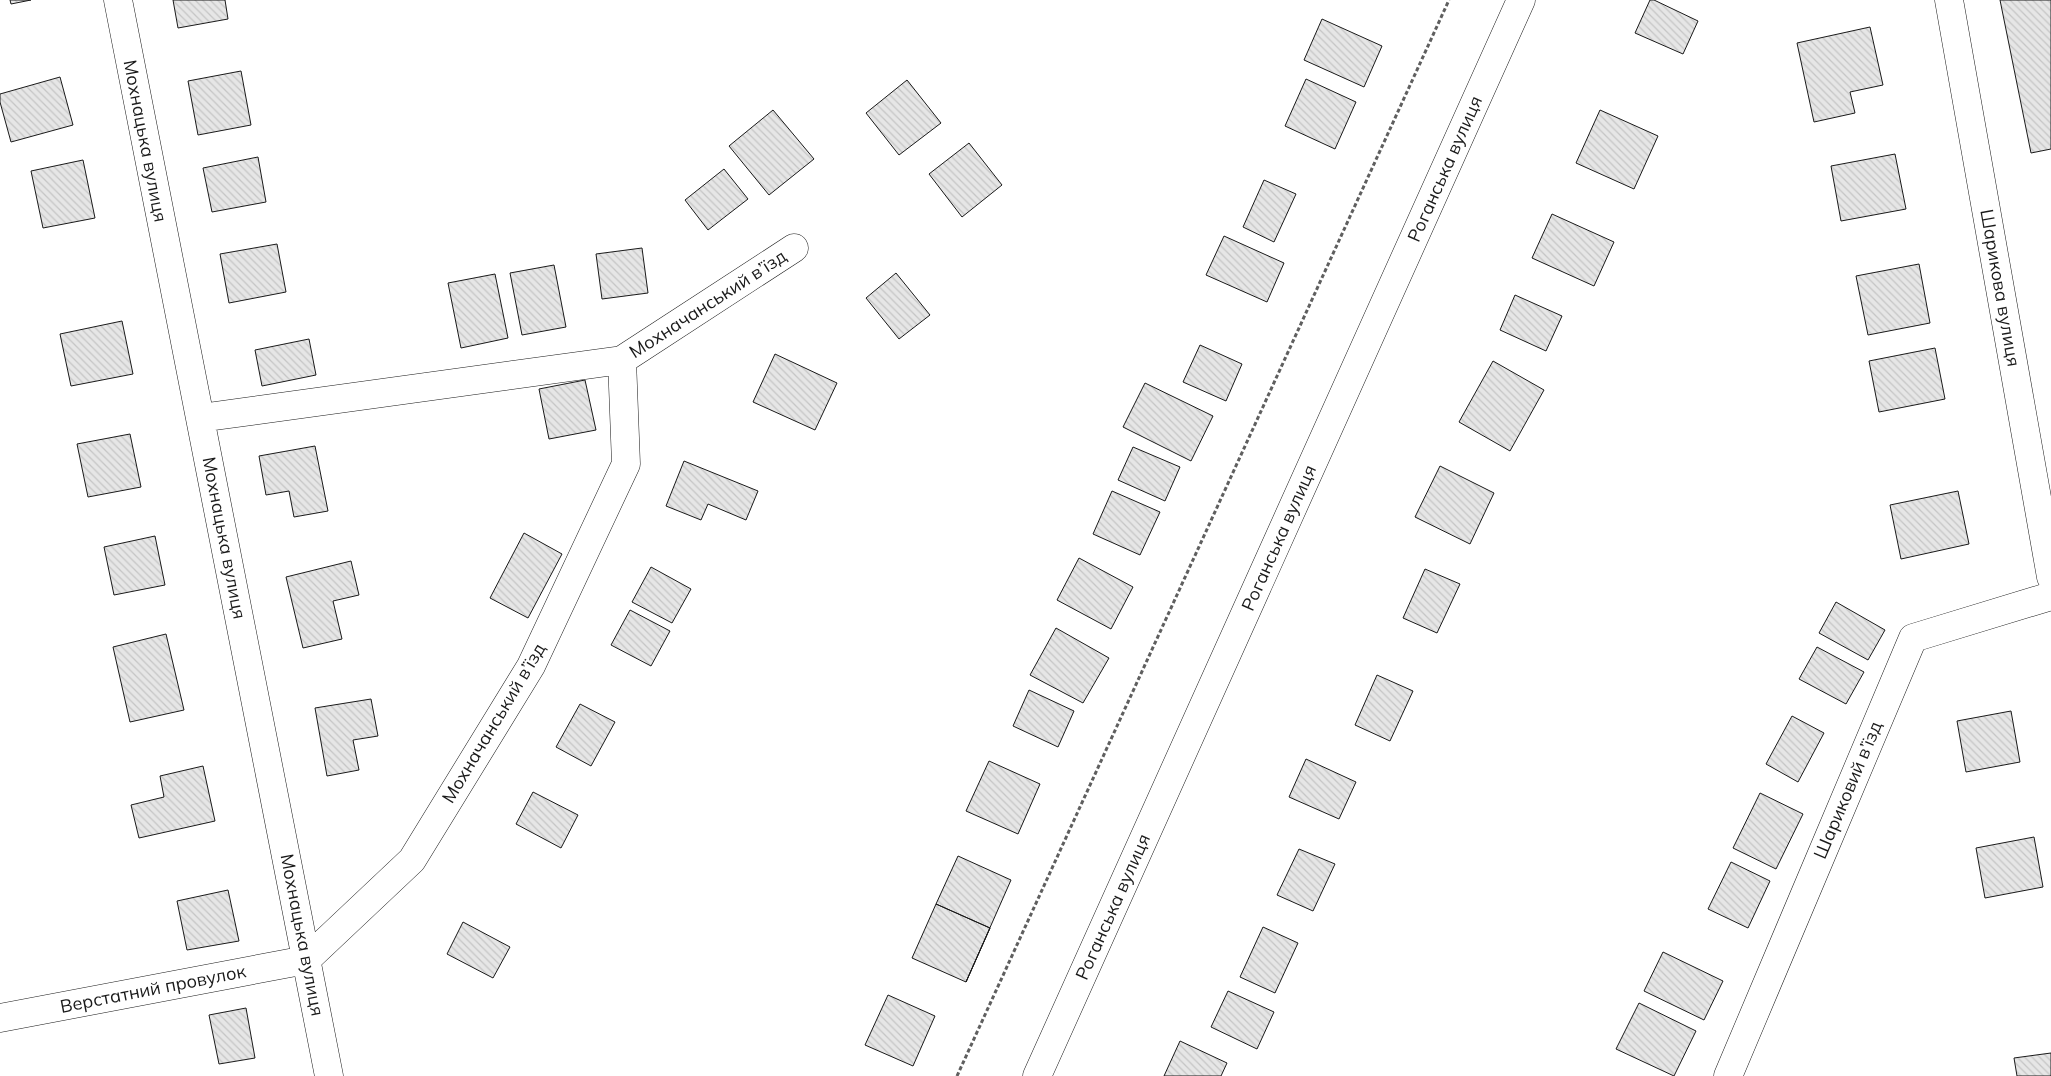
<svg xmlns="http://www.w3.org/2000/svg" width="2051" height="1076" font-family="Mulish,sans-serif">
	<style>
		.building { fill: url(#building-back-hatch); stroke: #1a1a1a }
		.lines { fill: none; stroke-linecap: round; stroke-linejoin: round }
		.minor-casing { stroke: #1a1a1a; stroke-width: 29 }
		.secondary-casing { stroke: #1a1a1a; stroke-width: 29 }
		.path { stroke: #5f5f5f; stroke-width: 3; stroke-dasharray: 4 2.5; stroke-linecap: butt }
		.minor { stroke: #fff; stroke-width: 28 }
		.secondary { stroke: #fff; stroke-width: 28 }
		.labels { text-anchor: middle; stroke-width: 4; stroke-linejoin: round; paint-order: stroke }
		.street-label { font-size: 18px; fill: #1a1a1a; stroke: #fff }
	</style>
	<defs>
		<pattern id="building-back-hatch" width="6" height="6" patternUnits="userSpaceOnUse" patternTransform="scale(1.25)"><rect width="6" height="6" fill="#e6e6e6"/><path d="M-1 5l2 2M0 0l6 6M5-1l2 2" fill="none" stroke="#c5c5c5"/></pattern>
	</defs>
	<rect width="100%" height="100%" fill="#fff"/>
	<path class="building" d="M10,0h21l-20,4z
		M173,0h52l3,19 -50,9z
		M1650,0h4l44,21 -15,33 -48,-21z
		M2000,0h51v149l-20,4z
		M1322,19l60,27 -18,41 -60,-27z
		M1870,27l13,58 -33,7 5,21 -41,9 -17,-79z
		M241,71l10,54 -53,10 -10,-54z
		M60,77l13,48 -62,17 -11,-40v-8z
		M1306,79l50,23 -21,47 -50,-23z
		M907,80l34,43 -42,32 -33,-42z
		M773,110l41,49 -45,36 -40,-49z
		M1600,110l58,26 -24,53 -58,-26z
		M969,143l33,42 -40,32 -33,-43z
		M1895,154l11,55 -65,12 -10,-55z
		M258,157l8,45 -54,10 -9,-44z
		M83,160l12,58 -52,10 -12,-57z
		M724,169l24,30 -40,31 -23,-30z
		M1264,180l32,14 -22,48 -31,-15z
		M1552,214l62,28 -20,44 -62,-28z
		M1224,236l60,27 -17,39 -61,-27z
		M277,244l9,48 -57,11 -9,-49z
		M642,248l6,45 -46,6 -6,-45z
		M1919,264l11,59 -62,12 -12,-59z
		M554,265l12,62 -44,8 -12,-62z
		M896,273l34,42 -31,24 -33,-41z
		M495,274l13,64 -47,10 -13,-65z
		M1515,295l47,21 -16,35 -46,-21z
		M122,321l11,53 -62,12 -11,-52z
		M309,339l7,36 -54,11 -7,-36z
		M1200,345l42,19 -16,37 -43,-19z
		M1935,348l10,51 -66,13 -10,-51z
		M775,354l62,29 -22,47 -62,-28z
		M1493,361l51,29 -34,61 -51,-29z
		M585,380l11,50 -47,9 -10,-50z
		M1145,383l68,33 -22,45 -68,-34z
		M130,434l11,53 -53,10 -11,-53z
		M315,446l13,65 -34,6 -5,-26 -23,4 -7,-39z
		M1133,447l47,20 -15,34 -47,-21z
		M684,461l74,30 -12,29 -38,-16 -7,16 -35,-14z
		M1440,466l54,27 -24,51 -55,-27z
		M1112,491l48,21 -20,43 -47,-21z
		M1958,491l11,53 -68,15 -11,-54z
		M524,533l38,21 -34,64 -38,-20z
		M155,536l10,49 -51,10 -10,-48z
		M1079,558l54,29 -22,42 -54,-29z
		M351,561l8,34 -26,6 9,38 -39,9 -17,-71z
		M651,567l40,22 -19,34 -40,-21z
		M1425,569l35,15 -23,49 -34,-15z
		M1836,602l49,28 -17,30 -49,-27z
		M630,610l40,21 -19,35 -40,-21z
		M1056,628l53,30 -26,45 -53,-28z
		M166,634l18,76 -54,12 -17,-75z
		M1817,647l47,25 -18,32 -47,-25z
		M1377,675l36,16 -23,50 -35,-16z
		M1029,690l45,21 -16,36 -45,-21z
		M371,699l7,37 -25,4 6,30 -32,6 -12,-68z
		M580,704l35,18 -24,44 -35,-19z
		M2011,711l9,51 -54,10 -9,-51z
		M1792,716l32,17 -26,49 -32,-18z
		M1306,759l50,23 -17,37 -50,-22z
		M989,761l51,23 -22,50 -52,-23z
		M203,766l12,55 -76,17 -8,-33 33,-8 -4,-21z
		M533,792l45,23 -17,33 -45,-24z
		M1760,793l43,21 -27,55 -43,-21z
		M2034,837l9,50 -58,11 -9,-50z
		M1299,849l36,15 -22,47 -36,-16z
		M958,856l53,24 -45,102 24,-54 -54,-24z
		M1731,862l39,19 -22,47 -40,-19z
		M228,890l11,51 -52,9 -10,-49z
		M936,904l54,24 -24,54 -54,-24z
		M463,922l47,25 -17,31 -46,-24z
		M1263,927l35,16 -23,50 -35,-16z
		M1663,952l60,29 -19,39 -60,-29z
		M1228,991l46,21 -17,37 -46,-22z
		M888,995l47,21 -22,50 -48,-21z
		M1639,1003l57,28 -22,45 -58,-27z
		M246,1008l9,50 -36,6 -10,-49z
		M1180,1041l47,22 -6,13h-57z
		M2051,1053v23h-34l-3,-18z"/>
	<g class="lines">
		<g class="minor-casing">
			<path id="minor" d="M118,0l211,1076
				M1949,0l102,577
				M200,418l422,-58
				M0,1018l306,-58 106,-100 119,-194 95,-202 -4,-104 172,-112
				M1728,1076l185,-438 138,-42"/>
		</g>
		<g class="secondary-casing">
			<path id="secondary" d="M1037,1076l484,-1076"/>
		</g>
		<path class="path" d="M957,1076l492,-1076"/>
		<use href="#minor" class="minor"/>
		<use href="#secondary" class="secondary"/>
	</g>
	<g class="labels">
		<g class="street-label">
			<text transform="translate(145 141) rotate(79)" y="6">Мохнацька вулиця</text>
			<text transform="translate(1445 169) rotate(-66)" y="6">Роганська вулиця</text>
			<text transform="translate(2000 288) rotate(80)" y="6">Шарикова вулиця</text>
			<text transform="translate(708 304) rotate(-33)" y="6">Мохначанський в’їзд</text>
			<text transform="translate(224 538) rotate(79)" y="6">Мохнацька вулиця</text>
			<text transform="translate(1279 538) rotate(-66)" y="6">Роганська вулиця</text>
			<text transform="translate(494 723) rotate(-59)" y="6">Мохначанський в’їзд</text>
			<text transform="translate(1848 790) rotate(-67)" y="6">Шариковий в’їзд</text>
			<text transform="translate(1113 907) rotate(-66)" y="6">Роганська вулиця</text>
			<text transform="translate(302 935) rotate(79)" y="6">Мохнацька вулиця</text>
			<text transform="translate(153 989) rotate(-11)" y="6">Верстатний провулок</text>
		</g>
	</g>
</svg>
